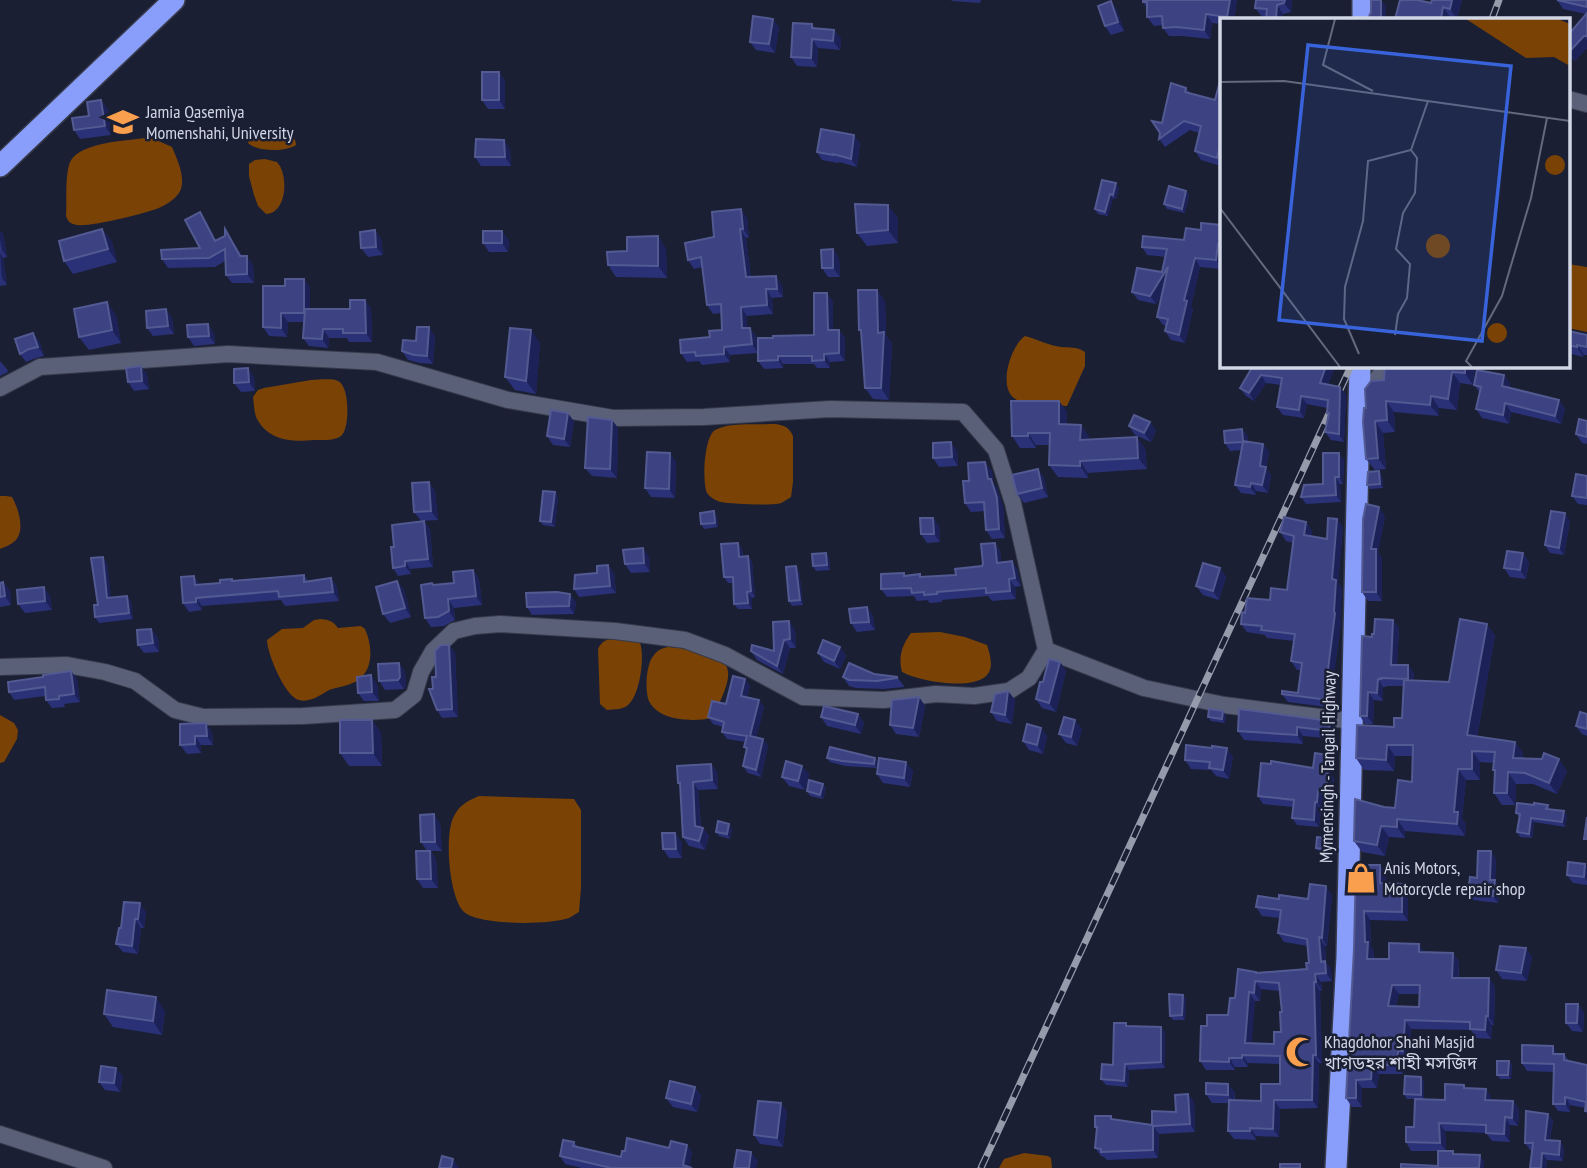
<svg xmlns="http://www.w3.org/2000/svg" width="1587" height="1168" font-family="'PT Sans Narrow','Noto Sans Bengali',sans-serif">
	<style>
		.water { fill: #7a4305 }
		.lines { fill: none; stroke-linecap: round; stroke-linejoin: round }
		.minor-casing { stroke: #373a4b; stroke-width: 18 }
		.highway-casing { stroke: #373a4b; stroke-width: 24 }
		.minor { stroke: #596078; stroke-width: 16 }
		.highway { stroke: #889efa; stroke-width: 21 }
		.rail-casing { stroke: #969bab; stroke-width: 7 }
		.rail { stroke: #1a1f34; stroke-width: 4.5; stroke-dasharray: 13; stroke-linecap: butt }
		.wall { fill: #2a3176; fill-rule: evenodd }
		.shaded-wall { fill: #1c2257 }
		.building { fill: #3c4282; stroke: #535a92; stroke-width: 2; fill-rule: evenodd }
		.labels { text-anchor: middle; stroke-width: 5; stroke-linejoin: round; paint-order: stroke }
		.poi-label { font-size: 18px; fill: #d2d7e5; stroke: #1a1f34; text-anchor: start }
		.street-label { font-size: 18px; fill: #d2d7e5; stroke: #1a1f34 }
		.inset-road { fill: none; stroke: #64697b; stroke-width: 2 }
		.view { fill: #3863da; fill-opacity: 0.15; stroke: #3863da; stroke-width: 3.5 }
		.inset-edge { fill: none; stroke: #d2d7e5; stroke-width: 3.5 }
	</style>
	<rect width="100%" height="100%" fill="#1a1f34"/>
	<path class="water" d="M272,135c9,0 24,-3 24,10 -10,7 -39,7 -48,-2l1,-5z
		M145,138l9,1 18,8c5,12 13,28 9,42 -3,8 -12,14 -20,18 -13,6 -70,20 -84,18 -6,-1 -9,-3 -11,-9 1,-15 -1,-36 3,-51 6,-23 57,-24 76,-27z
		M265,159l12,3c12,13 10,51 -11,52l-8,-8 -4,-11 -5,-19v-12l6,-4z
		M1568,264l19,3v65l-19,-4z
		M1025,336c11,3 25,10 36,11 10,1 14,-1 24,5v14l-18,40c-10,0 -17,-3 -27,-4 -7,-1 -17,1 -23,-2 -21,-10 -6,-55 8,-64z
		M311,380c8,0 20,-2 27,1 12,5 12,48 3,55 -7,5 -19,4 -27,4 -22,2 -45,1 -57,-21 -3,-6 -3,-15 -4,-22l5,-7 6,-2z
		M769,424c12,0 19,1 24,12v46l-2,15c-3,2 -6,4 -10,6 -8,3 -50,1 -60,-1 -5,-1 -11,-5 -14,-9 -5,-11 -3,-56 8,-63 15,-8 37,-5 54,-6z
		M0,496h6l6,1c6,11 14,33 3,44 -3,3 -10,6 -15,8z
		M321,619c8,1 12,2 17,9l23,-2 4,3c8,18 9,43 -10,53 -8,4 -17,5 -26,8 -9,5 -19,13 -30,10 -14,-3 -32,-47 -32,-60l15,-11 21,-1 11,-8z
		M940,632l25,5 22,8c3,10 8,24 -2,32 -17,13 -66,4 -83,-5 -4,-15 0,-27 9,-39z
		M618,638l22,5c5,13 0,51 -11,61 -5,6 -15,5 -22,6l-7,-6 -2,-55c4,-9 10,-10 20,-11z
		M668,647c11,0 22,3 34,6 29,6 31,18 20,44 -4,8 -6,14 -10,21 -19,4 -51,3 -62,-15 -6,-10 -4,-40 4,-48 4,-5 8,-7 14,-8z
		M0,715l14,8 4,7 -1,9 -13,23 -4,1z
		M479,796l95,3 7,11v77l-2,25c-4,2 -6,4 -10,6 -19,7 -92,8 -106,-7 -14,-16 -19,-77 -9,-95 6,-12 14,-15 25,-20z
		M1024,1153l24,3 3,2 1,10h-53l5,-9z"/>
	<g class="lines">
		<g class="minor-casing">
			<path id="minor" d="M1568,99l19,5
				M0,388l40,-21 188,-13 149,8 131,38 105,18 91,-1 126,-8 133,3 33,38 17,53 33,147 98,38 80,17 128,16
				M1363,397l24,-31
				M0,667l67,-2 38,7 30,9 40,29 28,7 100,-1 92,-6 19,-15 7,-23 12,-21 21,-20 21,-5 25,-2 115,7 70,9 40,15 78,42 81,3 52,-6 38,2 35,-5 20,-13 17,-28
				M0,1134l104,34"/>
		</g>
		<g class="highway-casing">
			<path id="highway" d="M1363,19v-19
				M0,166l174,-166
				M1336,1168l11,-211 13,-591"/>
		</g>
		<use href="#minor" class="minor"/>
		<use href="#highway" class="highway"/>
		<g class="rail-casing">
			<path id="rail" d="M1492,19l7,-19
				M981,1168l370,-802"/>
		</g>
		<use href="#rail" class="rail"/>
	</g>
	<path class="wall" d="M951,0h30l-1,3 -28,-2z
		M1237,0l-3,19h-13v5l-9,-1 -2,16 -28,-3h-13l-6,-8v-3l-9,1 -7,-9v-9l-4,-6z
		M1292,0l-1,12 -8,2v5h-17v-2h-4l-7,-9z
		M1462,0l-5,19 -7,-2 -19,-14z
		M1557,0h30v48l-12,13 -7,-7v-19l18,-21 -23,-5z
		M1117,10l7,21 -13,4 -6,-9z
		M773,19l6,9 -4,25 -19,-3 -6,-8z
		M812,24l3,4 19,2 7,9 -1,11 -22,-2 -1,19 -20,-1 -6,-9z
		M499,72l6,9v28h-17l-6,-9z
		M1221,77v89l-20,-6 -6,-9 4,-18 -9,-3 -25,17 -6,-8 3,-16 24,-35 4,5 25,7z
		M108,109l3,26 -31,4 -6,-9 15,-14z
		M860,143l-3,24 -18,-5 -1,1 -16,-3 -5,-8z
		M510,149l1,17h-30l-6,-9z
		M1102,180l17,8 -3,11 -3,-1 -5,18 -10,-2 -3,-5z
		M1186,191l3,4 -4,18 -18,-4 -3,-5z
		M747,218l2,19 -3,1 5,39 31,8 1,12 -11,1 1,16 -26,2v12l9,8 2,17 -28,2v7l-28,3 -3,-4 -12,1 -6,-9 41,-23v-17l-9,1 -6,-9 -5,-38 -8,2 -6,-9 26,-23z
		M898,218v25l-31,3 -10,-13z
		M206,221l10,20 9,-5v-7l17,27 11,9 1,18h-22l-6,-8 -1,-14 -10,6 -47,1 -6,-9 38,-11z
		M1221,225v44l-21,-2 -9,39 2,3 -8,34 -14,-3 -6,-9 1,-5 -3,-1 -6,-8 6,-24 -7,11 -18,-4 -6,-8 30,-20 4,-15 -19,-2 -5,-8 42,-7 17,-10z
		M102,229l10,13 5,20 -44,12 -9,-13z
		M375,230l6,9 2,16 -15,2 -7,-9z
		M0,231l3,3 4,23 -4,1 4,27 -7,1z
		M658,236l8,13 1,29 -51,-1 -8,-12z
		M509,240l-1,12h-19l-6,-9z
		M833,249l6,9 1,19h-12l-6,-9z
		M304,279l6,9v21h40l15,-9 6,9 1,33h-23l-2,-4h-18l-1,10 -19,-2 -6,-8 1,-16h-16l-1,15 -18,-1 -6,-9 22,-41z
		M833,301v29h6l6,8v23l-15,1v6h-13l-3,-4h-31v4l-19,1 -6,-8 15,-23 41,-3z
		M885,301l1,34 6,9 -3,56 -16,-1 -8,-11 -3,-54 -3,-4z
		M116,315l5,28 -32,7 -10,-13z
		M172,318l2,16 -21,2 -6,-8z
		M1568,331l19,4v20h-3l-1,2 -15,-4z
		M214,333l1,11 -21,2 -6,-9z
		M435,336l-2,28 -13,-1 -12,-3 -6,-9 14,-10z
		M40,342l4,14 -8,2 -10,4 -6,-8z
		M540,343l-4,51 -21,-4 -10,-13z
		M0,361l7,8 1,3 -8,4z
		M141,366l6,9 2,14 -15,2 -6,-9z
		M1335,366l-7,18 12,3 6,8 -2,47 -13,-2 -6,-8 3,-17 -1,-2v-5l-20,-4 -3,14 -21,-3 -6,-8 4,-22 -15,-2 -12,18 -8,-5 -6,-8 13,-20z
		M1385,366h90l-2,19 -13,-2 -3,27 -18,-2v8l-45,-4 1,20 -12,1 3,36 -11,1 -9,-11v-51l18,-28z
		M1504,375l6,9 -1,4 50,12 6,9 -4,15 -50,-12 -2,12 -27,-6 -6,-9 4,-16 -6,-8z
		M254,377l1,14 -14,1 -7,-9z
		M1059,401l8,11v13h14l8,12v3l56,8 2,21 -59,4v5l-30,-1 -9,-12 1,-20h-14v3h-16l-8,-12z
		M568,413l6,9 -4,25 -17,-2 -6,-9z
		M612,420l6,8 -1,50 -25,-2 -7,-8z
		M1587,421v23l-5,-1 -6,-9z
		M1150,422l6,9 -5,11 -16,-7 -6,-9z
		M1242,429l6,8v5l15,2 6,8 -3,16 5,7 -3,18 -12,-2v4l-15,-2 -6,-8 7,-35 -12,1 -5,-8z
		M957,451l1,15 -19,1 -6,-9z
		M1344,460l-1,24h-3l1,18 -35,2 -5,-7 22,-13z
		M676,462l-1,36 -24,-1 -6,-9z
		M1038,469l6,9 4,19 -24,6 -7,-9z
		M992,471l1,12 4,5 6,19 2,31 -13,1 -6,-9 -1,-19 -14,1 -6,-9 4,-22z
		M1379,471l3,5 1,12 -13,1 -3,-4z
		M1587,476v29l-9,-1 -6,-8z
		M429,482l6,9 3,29 -17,1 -7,-9z
		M558,496l-3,31 -12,-2 -3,-4z
		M717,516l1,11 -14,2 -3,-5z
		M1385,516l-7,36 4,6v43h-14l-6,-9z
		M933,518l6,8 1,16 -13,1 -6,-9z
		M1337,519l6,8 -5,56 4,5 -2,31 1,2 -8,61 4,5 -3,21 -46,-6 -6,-8 16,-1 3,-23h-4l-6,-9 3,-20 -27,-3 -2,-3 -18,-3 -6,-8 4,-11 25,-13 17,-10 6,-47 -7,-2 -6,-9 26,-10 6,9 -1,5 16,3z
		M424,521l6,8 3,38 -23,2 1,5 -13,2 -5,-8 1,-21z
		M1570,521l-6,34 -14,-2 -5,-8z
		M738,543l4,6 1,7h5l4,6 3,35 -3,1v11h-14l-4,-5 -1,-21h-5l-4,-6z
		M995,543l5,8 1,12 16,6 4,17 -6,1 1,12 -24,2 -4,-5 -46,4v2l-12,1 -3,-3 -10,1 -3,-5 -27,1 -6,-8 24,-13 15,-2 2,3 34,-2 26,-9z
		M1523,553l6,9 -3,17 -16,-2 -6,-9z
		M649,557l1,15 -19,1 -6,-9z
		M829,557l1,13 -14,1 -3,-5z
		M107,563l4,35 16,-2 4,6 2,17 -34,4 -4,-6z
		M608,565l6,8 2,20 -37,4 -5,-8z
		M1220,568l6,9 -7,23 -16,-5 -7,-9z
		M473,570l6,9 3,26 -28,3 1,12 -11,6 -13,1 -6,-9 9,-33 20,-2z
		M799,571l4,34 -11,1 -3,-5z
		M304,575l4,6 23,-3 6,9 2,14 -54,5 -4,-6 -79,6v4l-13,2 -6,-9 17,-19v1l20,-2 12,-4 1,2z
		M397,581l7,9 7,27 -21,6 -7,-9z
		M3,582l7,9 1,14 -11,2v-24z
		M50,596l2,14 -27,3 -7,-9z
		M576,602l-2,12 -42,1 -5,-8z
		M867,607l6,9 2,14 -18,2 -6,-9z
		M773,622l22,8 1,18h-6l-7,26 -26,-14 -6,-9h23z
		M1399,628l-2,37 17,8 -1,7 36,2 46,-47 -18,102 38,5 8,11 -1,6 45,12 -10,23 -24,-10h-17l-1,21h-13l-8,-12 1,-21 -2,-2 1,-7 -14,-1v18h-14l-4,38 4,6 -1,12 -60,-5v7l-16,-1 -4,19 -23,-4 -8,-11 30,-34 11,1 17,-26v-26h-17l-1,15 -30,-1 -8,-12 38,-31 8,-9 2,-32h-18v1h-3v14l-9,-1 -1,24h-8l-5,-8 12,-79z
		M151,629l7,9 1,14 -15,1 -6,-8z
		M449,645l6,8 3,64 -16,1 -5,-8 -4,-21 3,-12z
		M840,647l6,9 -6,13 -16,-7 -6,-9z
		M1060,662l6,9 -10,41 -14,-4 -6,-9 7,-17z
		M399,663l6,9 1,14 -2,3 -19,1 -6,-9z
		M71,671l6,8 3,23 -16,2 1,3 -13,1 -6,-8v-4l-32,4 -5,-8 34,-15z
		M874,674l23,3 7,9v1l-20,2 -28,-1 -7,-2 -6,-9z
		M745,679l5,7 -3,11 17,10 -8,31 7,1 5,7 -7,31 -13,-4 -5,-7 4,-15 -3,-4 2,-5 -19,-3 -5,-7 1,-5 -10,-3 -5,-7 18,-13z
		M377,684l2,17h-15l-6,-8z
		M1008,691l7,9 -3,24 -15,-3 -6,-9z
		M919,697l6,9 -6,31 -23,-3 -6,-9z
		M1223,711l3,5 -1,7 -14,-2 -3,-4z
		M858,714l6,9 -3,11 -34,-8 -6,-9z
		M1587,714v22l-5,-2 -6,-8z
		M372,720l9,13 1,33h-33l-9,-13z
		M1330,721l6,9 -1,9 -32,-3v8l-59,-4 -6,-9z
		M180,724l32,8 1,13h-12v8l-14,1 -7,-9z
		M1041,728l6,8 -4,18 -14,-4 -6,-9z
		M1082,729l-5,17 -11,-3 -7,-9z
		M1233,757l-4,22 -13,-3 -5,-6 -20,-1 -6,-9z
		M827,758h48l3,5 -1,5 -32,-2 -15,-4z
		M1333,762l-2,12 3,4 -3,21 -7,-1 -2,12h-1l-2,17 -22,-2 -5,-7 1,-11 -30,-3 -5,-8 55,-28z
		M711,764l6,8 1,17 -20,1 3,37 2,1 6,8 -4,14 -16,-4 -6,-9 -3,-52 -2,-2z
		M913,771l-3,16 -27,-4 -6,-9z
		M809,774l-4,16 -16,-4 -7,-9z
		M826,788l-3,11 -13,-3 -3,-5z
		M1534,805h14l3,5 16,6 -2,11 -31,-5 -2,16 -12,-1 -3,-5 2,-15 -3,-4z
		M440,823l2,28h-11l5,9 2,28h-15l-6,-9 10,-28 -6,-9z
		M729,824l3,5 -2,10 -11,-3 -3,-4z
		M1333,839l3,5v10l-17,-2 -3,-4z
		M682,842v16h-13l-6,-9z
		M1496,859l-1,22 5,7 -2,15 -25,-3 -5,-7 9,-15z
		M1585,864l2,3v18l-14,-2 -6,-8z
		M1356,865l30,9v9l22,10v28l-38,-1 1,27 3,4v8h15l35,-7 29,1 6,9v16h30l6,9 -1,38h-2l-1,14 -15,-1 -5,-8 -60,-1 -1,31h-6l-1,14h-24l-2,14h-15v19h-10l-6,-9 8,-149zM1399,994h20v13l-23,-1z
		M1332,895l-5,51h-2l1,16 5,8 1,11 -11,1 1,8 -2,1 2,72h-3l-1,45 -38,1 -1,28 -23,-1v4l-22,-1 -6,-8 1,-28h-17l-6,-9 29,-2v8l26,1 19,-17v-20l-32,-1v4h-13v3h-29l-6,-9 7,-35 21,-11 7,-17 23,-25 49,-4 2,-6 -1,-17 -24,-4 -6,-9 2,-15 -18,-2 -6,-9 23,-8h29zM1261,989l19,2 2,21 -1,20 -7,12 -23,-1 4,-42h5z
		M146,912l-2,16h-3l-3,26 -15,-2 -7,-8 5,-16z
		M1532,957l-5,24 -25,-2 -6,-9z
		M1183,995l3,4 -1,21h-12l-3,-4z
		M1578,1004l6,9 -1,19 -11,-1 -6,-8z
		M165,1011l-3,24 -49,-8 -9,-13z
		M1126,1023l2,4h33l4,6v35l-36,2 -1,17 -22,-2 -5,-6 12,-14z
		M1558,1054h6l5,7 18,4v49l-2,-3v-3l-15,-3v7l-12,-1 -5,-7 1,-32 -27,-1 -5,-8z
		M1509,1061l3,4 -1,14h-11l-3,-4z
		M116,1068l7,9 -3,15 -15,-2 -6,-8z
		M1424,1081v18h-17l-3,-5z
		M1464,1085l2,3 20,1 5,8v3l22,1 6,8 -1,17 -8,-1v17l-18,-1 -6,-8 -41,-2 1,20h-35l-5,-9 39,-42z
		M695,1087l6,9 -4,16 -24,-5 -7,-9z
		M1188,1094l6,8 1,30 -36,2 -1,24 -51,2 -3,-3 -3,-1 -6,-8 2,-18 -2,-3 18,-7 39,5 24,-13z
		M781,1103l6,9 -4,35 -23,-3 -6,-9z
		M1548,1114l5,7 -3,19 10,1 4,7 -1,13 -16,-1 -1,8h-16l2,-18h-2l-5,-7z
		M574,1142l4,5 43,10 48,-9 23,4 -3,15 3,1h-110l-17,-4 -5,-8z"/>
	<path class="shaded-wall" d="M1230,0h7l-3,19h-5l-2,-2z
		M1285,0h7l-1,12 -7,-9z
		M1381,0l5,6v13h-5z
		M1452,0h10l-5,19 -7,-10z
		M1111,1l6,9 7,21 -6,-9z
		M1277,5l6,9v5h-7z
		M1443,7l7,10v2h-9z
		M1206,14l6,9 -2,16 -6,-9z
		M773,19l6,9 -4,25 -6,-9z
		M834,30l7,9 -1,11 -7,-9z
		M1584,36l3,4v8l-12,13 -6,-9z
		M812,39l6,9 -1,19 -6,-9z
		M499,72l6,9v28l-6,-9z
		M101,100l7,9 3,26 -6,-9z
		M854,135l6,8 -3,24 -6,-8z
		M504,140l6,9 1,17 -6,-9z
		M1221,141v23l-4,-6z
		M1116,183l3,5 -3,11 -3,-4z
		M1186,191l3,4 -4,18 -3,-4z
		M1110,194l3,4 -5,18 -3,-4z
		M888,205l10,13v25l-10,-13z
		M741,209l6,9 2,19 -6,-8z
		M200,212l6,9 15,29 -6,-9z
		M102,229l10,13 5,20 -9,-13z
		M740,229l6,9 6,48 -6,-9z
		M375,230l6,9 2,16 -7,-8z
		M0,231l3,3 4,23 -5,-7 -2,-11z
		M502,231l7,9 -1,12 -6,-9z
		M658,236l8,13 1,29 -9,-12z
		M1218,244l3,5v19l-5,-8z
		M833,249l6,9 1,19 -7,-9z
		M0,253l3,5 4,27 -5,-7z
		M247,256l6,9 1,18 -7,-9z
		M1195,258l5,9 -9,39 2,3 -8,34 -6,-8 5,-35z
		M1168,267l6,9 -18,28 -6,-8z
		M776,276l6,9 1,12 -6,-8z
		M304,279l6,9v34l-6,-9z
		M766,289l6,9 1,16 -6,-9z
		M877,290l8,11 1,34 6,9 -3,56 -8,-12z
		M827,293l6,8v37l-5,-8z
		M365,300l6,9 1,33 -6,-9z
		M107,302l9,13 5,28 -9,-13z
		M741,307l6,9 1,21 -6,-9z
		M166,309l6,9 2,16 -6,-8z
		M281,313l7,9 -1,15 -6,-9z
		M208,324l6,9 1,11 -6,-8z
		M429,327l6,9 -2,28 -6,-8z
		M750,328l6,8 2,17 -6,-9z
		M323,329l6,9 -1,10 -6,-9z
		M531,330l9,13 -4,51 -10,-13z
		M839,330l6,8v23l-6,-8z
		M33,333l7,9 4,14 -6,-9z
		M1577,345l7,10 -1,2 -6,-10z
		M724,347l6,8v7l-6,-8z
		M824,354l6,8v6l-6,-8z
		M778,356l5,8v4l-5,-8z
		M141,366l6,9 2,14 -7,-8z
		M1326,366h9l-9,25 -6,-8z
		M1465,366h10l-2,19 -8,-12z
		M248,368l6,9 1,14 -6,-9z
		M1452,372l8,11 -3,27 -9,-11z
		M1261,375l5,8 -12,18 -5,-8z
		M1504,375l6,9 -2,11 -6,-9z
		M1340,387l6,8 -2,47 -5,-8z
		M1301,396l6,8 -3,14 -5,-8z
		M1431,396l8,12v8l-9,-11z
		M1559,400l6,9 -4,15 -6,-8z
		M1059,401l8,11v24l-8,-12z
		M1386,401l8,11 1,20 -8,-12z
		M1505,403l6,9 -2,12 -6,-9z
		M568,413l6,9 -4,25 -6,-8z
		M612,420l6,8 -1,50 -7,-9z
		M1375,421l8,12 3,36 -8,-11z
		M1150,422l6,9 -5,11 -7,-9z
		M1081,425l8,12v15l-9,-12z
		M1242,429l6,8 1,12 -6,-8z
		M1028,433l8,12v3l-8,-12z
		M1137,437l8,11 2,21 -9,-11z
		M951,442l6,9 1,15 -6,-9z
		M1263,444l6,8 -3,16 5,7 -3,18 -6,-8 -2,-19z
		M670,453l6,9 -1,36 -6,-9z
		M1339,453l5,7 -1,24 -4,-7z
		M1080,461l8,12v5l-8,-12z
		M985,462l7,9 1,12 4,5 6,19 2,31 -6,-9 -11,-50z
		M1038,469l6,9 4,19 -6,-9z
		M1379,471l3,5 1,12 -3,-4z
		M1335,477l5,7 1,18 -5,-7z
		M429,482l6,9 3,29 -7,-9z
		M1251,483l5,8v4l-6,-8z
		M555,492l3,4 -3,31 -4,-5z
		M1379,507l6,9 -7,36 4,6v43l-6,-9 -5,-43z
		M714,511l3,5 1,11 -3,-4z
		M1565,513l5,8 -6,34 -5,-7z
		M933,518l6,8 1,16 -6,-8z
		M1337,519l6,8 -5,56 4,5 -2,31 1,2 -8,61 4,5 -3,21 -6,-8 -1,-22 7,-66 -2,-33z
		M424,521l6,8 3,38 -5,-8z
		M1306,522l6,9 -2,13 -6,-9z
		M738,543l4,6 1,14 -4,-6z
		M995,543l5,8 2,20 -5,-8z
		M643,548l6,9 1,15 -6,-9z
		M826,553l3,4 1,13 -3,-5z
		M1523,553l6,9 -3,17 -6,-9z
		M748,556l4,6 3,35 -4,-6z
		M103,557l4,6 5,41 -5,-6z
		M405,561l5,8 1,5 -6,-8z
		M1012,561l5,8 4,17 -6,-8z
		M608,565l6,8 2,20 -6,-7z
		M796,566l3,5 4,34 -3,-5z
		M1220,568l6,9 -7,23 -6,-9z
		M473,570l6,9 3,26 -6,-9z
		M194,576l6,8 1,10 -6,-9z
		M331,578l6,9 2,14 -6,-9z
		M1009,579l6,8 1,12 -6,-8z
		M397,581l7,9 7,27 -6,-9z
		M3,582l7,9 1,14 -6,-9z
		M44,587l6,9 2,14 -7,-9z
		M747,592l5,6v11l-4,-6z
		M570,594l6,8 -2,12 -5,-8z
		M127,596l4,6 2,17 -4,-6z
		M196,598l6,8v4l-6,-8z
		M448,599l6,9 1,12 -6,-9z
		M867,607l6,9 2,14 -6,-8z
		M1393,620l6,8 -2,44 -6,-7z
		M789,621l6,9 1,18 -6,-9z
		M1487,624l8,11 -20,112 -8,-12z
		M151,629l7,9 1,14 -6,-9z
		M784,640l6,8 -7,26 -6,-8z
		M449,645l6,8 3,64 -6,-8z
		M840,647l6,9 -6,13 -6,-8z
		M1060,662l6,9 -10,41 -7,-9z
		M399,663l6,9 1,14 -2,3 -6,-9z
		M1408,665l6,8 -1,14 -5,-8z
		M71,671l6,8 3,23 -6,-8z
		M371,675l6,9 2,17 -7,-9z
		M745,679l5,7 -4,17 -5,-7z
		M1378,679l5,8v14l-6,-8z
		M1008,691l7,9 -3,24 -7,-9z
		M1368,692l6,8 -1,24 -6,-8z
		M919,697l6,9 -6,31 -6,-9z
		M759,700l5,7 -9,36 -5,-7z
		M1223,711l3,5 -1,7 -3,-4z
		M858,714l6,9 -3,11 -6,-9z
		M372,720l9,13 1,33 -9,-13z
		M1075,720l7,9 -5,17 -6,-9z
		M1330,721l6,9 -1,9 -6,-8z
		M206,723l6,9 1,13 -6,-9z
		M1297,727l6,9v8l-6,-9z
		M1041,728l6,8 -4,18 -6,-9z
		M195,736l6,9v8l-6,-9z
		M763,739l5,7 -7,31 -5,-7z
		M1515,742l8,11 -2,17 -8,-12z
		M1387,745l8,11 -1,15 -8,-11z
		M1227,748l6,9 -4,22 -6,-9z
		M1472,751l8,11v18l-8,-11z
		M1327,755l6,7 -2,12 3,4 -3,21 -5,-7 -1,-22z
		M875,758l3,5 -1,5 -3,-4z
		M1559,759l8,12 -10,23 -8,-11z
		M906,762l7,9 -3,16 -6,-9z
		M711,764l6,8 1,17 -6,-9z
		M802,766l7,8 -4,16 -7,-9z
		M1458,769l8,11 -4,38 4,6 -1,12 -8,-12 -3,-12z
		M1508,772l8,12 -1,21 -8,-12z
		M693,782l5,8 3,44 2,-6 6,8 -4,14 -6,-9 -4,-15z
		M823,784l3,4 -3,11 -3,-4z
		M1318,791l6,7 -2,12 -5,-8z
		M1315,802l6,8 -2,17 -5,-7z
		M1564,811l3,5 -2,11 -3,-5z
		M434,814l6,9 2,28 -7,-9z
		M1531,818l3,4 -2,16 -3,-4z
		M1397,819l8,12v7l-8,-11z
		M729,824l3,5 -2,10 -3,-5z
		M1381,826l8,11 -4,19 -8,-11z
		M675,833l7,9v16l-6,-9z
		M1333,839l3,5v10l-3,-4z
		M430,851l6,9 2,28 -7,-9z
		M1491,851l5,8 -1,22 5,7 -2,15 -5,-7 -3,-16z
		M1585,864l2,3v14l-3,-4z
		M1380,865l6,9v18l-6,-9z
		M1402,884l6,9v28l-6,-9z
		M1326,886l6,9 -5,51 -5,-8z
		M140,903l6,9 -2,16 -6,-9z
		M1364,911l6,9 1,27 3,4 -1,17 -6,-9 -2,-17z
		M135,919l6,9 -3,26 -6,-8z
		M1319,937l6,9 1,16 5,8 1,11 -6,-8 -5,-11z
		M1419,944l6,9 -6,-1z
		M1526,948l6,9 -5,24 -6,-8z
		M1453,953l6,9 -1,24 -6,-8z
		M1315,974l6,8 1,8 -6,-8z
		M1489,978l6,9 -1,38 -6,-9z
		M1255,981l6,8 -1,12 -6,-8z
		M1314,982l6,9 2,72 -6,-8z
		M1392,985l7,9 -5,21 -6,-9z
		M1249,992l6,9 -4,51 -6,-9z
		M1183,995l3,4 -1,21 -3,-5z
		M156,997l9,14 -3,24 -9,-14z
		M1578,1004l6,9 -1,19 -6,-9z
		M1486,1016l6,9 -1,14 -6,-9z
		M1405,1020l6,9 -1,31 -7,-9z
		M1161,1027l4,6v35l-4,-6z
		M1553,1046l5,8v8l-5,-8z
		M1398,1051l6,9 -1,14 -6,-9z
		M1242,1055l6,8v4l-6,-9z
		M1313,1055l6,8 -1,45 -6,-8z
		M1229,1058l6,9v3l-6,-8z
		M1509,1061l3,4 -1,14 -3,-4z
		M1125,1064l4,6 -1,17 -4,-6z
		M1372,1065l7,9 -2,14 -6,-9z
		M116,1068l7,9 -3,15 -6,-9z
		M1421,1077l3,4v18l-3,-4z
		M1356,1080l6,8v19l-6,-9z
		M1228,1084l7,8 -1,11 -6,-8z
		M695,1087l6,9 -4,16 -6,-8z
		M1486,1089l5,8v11l-6,-8z
		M1188,1094l6,8 1,30 -5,-8z
		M1565,1097l5,8v7l-5,-8z
		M1274,1100l6,9 -1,28 -6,-8z
		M1513,1101l6,8 -1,17 -6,-8z
		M781,1103l6,9 -4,35 -6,-9z
		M1548,1114l5,7 -4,25 -4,-6z
		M1505,1117l5,8v17l-6,-8z
		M1439,1123l6,8 1,20 -6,-8z
		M1153,1126l6,8 -1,24 -5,-8z
		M1250,1128l6,8v4l-6,-9z
		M1560,1141l4,7 -1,13 -4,-6z
		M687,1145l5,7 -3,16 -6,-3z
		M751,1152l7,9 -2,7h-7z
		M1542,1153l5,7 -1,8h-5z
		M1480,1155l4,7v6h-5z
		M453,1159l6,9h-8z"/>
	<path class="building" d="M1143,0h87l-3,17 -21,-3 -2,16 -28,-3 -13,1 -1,-12 -15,1v-15h-4z
		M1256,0h29l-1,3 -7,2 -1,14h-10l1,-10 -12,-1z
		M1371,0h10v19h-13l3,-7z
		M1400,0h17l14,3 1,-3h20l-2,9 -7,-2 -2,12h-46z
		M1557,0h30v7z
		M1111,1l7,21 -13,4 -7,-20z
		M1587,13v23h-3l-15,16 -1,-1v-16z
		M753,16l20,3 -4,25 -19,-2z
		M793,23l19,1v4l22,2 -1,11 -21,-2 -1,19 -20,-1z
		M482,72h17v28h-17z
		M1221,77v64l-4,17 -22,-7 6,-25 -17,-5 -25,18 1,-6 -8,-12 10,2 9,-40 15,5 -1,4 30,8z
		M101,100l4,26 -31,4 -2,-12 17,-2 -2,-14z
		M821,129l33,6 -3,24 -18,-5v1l-16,-3z
		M476,139l28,1 1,17h-30z
		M1102,180l14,3 -3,12 -3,-1 -5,18 -10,-3z
		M1169,186l17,5 -4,18 -18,-5z
		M855,204l33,1v25l-31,3z
		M741,209l2,20h-3l6,48 30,-1 1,13h-11l1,16 -26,2 1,21h8l2,16 -28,3v7l-28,2 -1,-4 -14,1 -1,-13 30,-3 -1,-6 13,-1 -1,-26 -14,1 -6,-48 -13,3 -3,-17 29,-6 -2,-25z
		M200,212l15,29 10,-5v-7l15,27h7v18l-21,1 -1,-26 -16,9 -47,1 -1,-9 39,-2 -15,-28z
		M1201,223l20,2v20l-3,-1 -2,16 -21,-2 -11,42 3,1 -8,34 -14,-4 3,-12 -11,-2 11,-50 -18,29 -18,-4 5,-24 25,4 5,-23 -25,-2 1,-11 41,4 2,-12 15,2z
		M102,229l6,20 -44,12 -5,-20z
		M375,230l1,17 -15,1 -1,-16z
		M483,231h19v12h-19z
		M658,236v30l-50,-1 -1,-13 20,-1v-14z
		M833,249v19h-11l-1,-18z
		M285,279h19v34h-23v15l-18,-1v-41h22z
		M858,290h19l1,43 6,-1 -3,56h-16l-4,-58h-2z
		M814,293h13l1,37h11v23l-15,1v6l-12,1v-5h-34v4l-20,1v-23h15v-2l41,-1z
		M350,300h15l1,33h-23v-4h-20l-1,10 -19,-1 2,-29h45z
		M107,302l5,28 -33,7 -5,-28z
		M166,309l2,17 -21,2 -1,-17z
		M208,324l1,12 -21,1 -1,-12z
		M417,327h12l-2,29 -13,-1 -12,-4 1,-11 13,1z
		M510,328l21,2 -5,51 -21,-4z
		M1568,331l19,4v12l-10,-2v2l-9,-2z
		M33,333l5,14 -9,2 -9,5 -5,-15z
		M141,366l1,15 -14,1 -2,-14z
		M1253,366h73l-6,17 20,4 -1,47 -14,-2 4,-19h-2l1,-13 -27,-4 -2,14 -22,-3 5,-29 -21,-3 -12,18 -9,-5z
		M1385,366h80v7l-13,-1 -4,27 -17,-3 -1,9 -44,-4 1,19 -12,1 3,37 -12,1 -3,-37 1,-14h2l-1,-19 6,-8 13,-1z
		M248,368l1,14 -15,1v-14z
		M1477,370l27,5 -2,11 57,14 -4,16 -50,-13 -2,12 -27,-6 5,-22 -7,-2z
		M1011,401h48v23l22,1 -1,15 57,-3 1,21 -58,3v5l-31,-1 1,-32h-22v3h-16z
		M551,410l17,3 -4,26 -17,-3z
		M1134,415l16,7 -6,11 -15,-7z
		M588,417l24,3 -2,49 -25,-1z
		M1579,419l8,2v16l-11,-3z
		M1242,429l1,12 20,3 -3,22 6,1 -4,18 -11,-2 -1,4 -15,-2 8,-43 -18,1 -1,-12z
		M951,442l1,15 -19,1v-15z
		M647,452l23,1 -1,36 -24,-1z
		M1323,453h16v24h-4l1,18 -35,2 3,-12 19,-1z
		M985,462l3,17h3l6,19 2,31 -13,1 -2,-28 -19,1 -2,-22h6l-1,-18z
		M1038,469l4,19 -25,6 -5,-19z
		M1379,471l1,13 -13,1 1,-13z
		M1576,474l11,2v22l-15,-2z
		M429,482l2,29 -17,1 -2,-29z
		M543,491l12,1 -4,30 -11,-1z
		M1366,504l13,3 -8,42h5v43h-14l1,-73z
		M714,511l1,12 -14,1 -1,-11z
		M1551,511l14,2 -6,35 -14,-3z
		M1284,517l22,5 -2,13 23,4 1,-21 9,1 -5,60 4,1 -2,32 1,1 -8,65h4l-3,22 -46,-6v-3l16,2 4,-30 -11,-2 4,-27 -34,-4 1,-4 -21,-2 1,-12 3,1 2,-15 23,2 1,-12 16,2 7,-54 -14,-4z
		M920,518h13l1,16h-13z
		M424,521l4,38 -23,2v5l-12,2 -2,-21h3l-2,-22z
		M738,543l1,14 9,-1 3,35 -4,1 1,11 -14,1 -1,-27h-9l-3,-33z
		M995,543l2,20 15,-2 3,17 -6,1 1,12 -24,2v-5l-49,4v2l-13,1v-3l-12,1 -1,-5 -30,1v-15l23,-1v3l16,-2v3l36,-2 -1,-6 27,-3 1,-2 -2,-20z
		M643,548l1,15 -19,1 -2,-14z
		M1507,551l16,2 -3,17 -16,-2z
		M826,553l1,12 -14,1 -1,-12z
		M103,557l4,41 20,-2 2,17 -34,4 -1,-12h4l-7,-47z
		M1203,563l17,5 -7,23 -17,-5z
		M608,565l2,21 -36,3 1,-14 22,-2v-7z
		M796,566l4,34 -11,1 -3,-34z
		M473,570l3,26 -28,3 1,12 -11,6 -13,1 -4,-33 11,-2 1,2 21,-2 -1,-11z
		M304,575v7l27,-4 2,14 -54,5 -1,-6 -82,7v4l-13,1 -2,-26 13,-1 1,9 25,-2v-3l12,-1v2z
		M397,581l8,27 -22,6 -7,-27z
		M3,582l2,14 -5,1v-14z
		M44,587l1,14 -27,3 -1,-14z
		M557,592l13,2 -1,12 -42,1 -1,-14z
		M867,607l2,15 -18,1 -2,-14z
		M1375,619l18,1 -2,45h17v14l-27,-1v1h-3l-1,14 -9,-1 -1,24h-7l2,-80 10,1v-3h2z
		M1460,619l27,5 -20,111 48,7 -2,16 29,1 2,-6 15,6 -10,24 -24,-10 -17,-1 -1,21h-13l1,-23h-2l2,-18 -23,-1v18h-14l-4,43h4l-1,12 -60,-5v8l-16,-1 -4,19 -23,-4 1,-42 29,8 11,1 3,-28 14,2 1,-37h-26l-1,15 -30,-2 1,-33 37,2v-9h8l2,-38 45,2z
		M789,621l1,18 -6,1 -7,26 -26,-15 1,-6 22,6 -1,-29z
		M151,629l2,14 -15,2 -1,-15z
		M823,640l17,7 -6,14 -16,-8z
		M441,645h8l3,64 -15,1 -8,-21h4l-1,-12h4l-1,-26z
		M1049,659l11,3 -11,41 -13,-4 4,-17h3z
		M399,663l1,14 -2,3 -19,1 -1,-17z
		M849,663l25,11 23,3v1l-20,3 -28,-1 -6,-3z
		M71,671l3,23 -15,2v3l-13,1 -1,-13 -36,5 -1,-10 35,-5v-2z
		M371,675l1,17 -14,1 -1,-16z
		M733,676l12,3 -4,17 18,4 -9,36 13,3 -7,31 -13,-4 4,-18 -3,-1 3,-11 -25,-4 2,-10 -16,-5 4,-16 14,3z
		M1008,691l-3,24 -14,-3 4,-18z
		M919,697l-6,31 -23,-3 2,-25z
		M824,706l34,8 -3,11 -34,-8z
		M1209,709l14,2 -1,8 -14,-2z
		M1239,709l91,12 -1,10 -32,-4v8l-59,-4z
		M1580,712l7,2v15l-11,-3z
		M1064,717l11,3 -4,17 -12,-3z
		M340,720h32l1,33h-33z
		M206,723l1,13h-12v8l-15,1v-21z
		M1027,724l14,4 -4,17 -14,-4z
		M1186,745l26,3v-2l15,2 -4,22 -14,-2 1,-6 -25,-2z
		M830,747l45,11 -1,6 -32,-3 -15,-3z
		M1315,753l12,2 -2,15h3l-2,22 -8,-1 -1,11h-2l-1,18 -22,-2 2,-18 -36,-4 3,-33 10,1v-3l42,7z
		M879,758l27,4 -2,16 -27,-4z
		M786,761l16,5 -4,15 -16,-4z
		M711,764l1,16 -19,2 2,44 8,2 -4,13 -16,-4 -3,-54h-2l-1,-17z
		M809,780l14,4 -3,11 -13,-4z
		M1517,803l17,2v-2l14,2 -2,4 18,2 -2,11 -31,-4 -2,16 -12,-2 3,-18 -4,-1z
		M434,814l1,28h-14l-1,-27z
		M1587,817v22h-3z
		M718,821l11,3 -2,10 -11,-2z
		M662,833h13l1,16h-13z
		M1317,837l16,2v11l-17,-2z
		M416,851h14l1,28h-14z
		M1478,851h13l-1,29h5l-2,16 -25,-3 2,-16 7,1z
		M1568,862l17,2 -1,13 -17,-2z
		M1356,865h24v18l22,1v28l-38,-1 1,31h3l-1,17h22v-16l30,1v8l34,1 -1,25h37l-1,38h-2l-1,14 -15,-1v-7l-65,-2 -2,31h-5l-1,14h-25l-1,14 -15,1v18h-10l8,-149zM1392,985h28l-1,22 -31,-1z
		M1310,884l16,2 -4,52 -3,-1 2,25 4,-1 1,12 -11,1 1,8h-2l2,73h-3l-1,45h-38l-1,29 -23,-1v3h-22l1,-31 32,1v-17h19v-28l-38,-1v3h-13v4l-29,-1 1,-35h6v-11h21l2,-17h5l3,-29 18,3v1l51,-4 -1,-6h3l-2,-24 -29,-6 3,-23 -25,-3 2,-11 21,3v-4l29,4zM1255,981l24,2 3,29h-2l1,20h-7v12l-29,-1 4,-51 5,1z
		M124,902l16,1 -2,16h-3l-3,27 -16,-2 3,-16h2z
		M1500,946l26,2 -5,25 -25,-3z
		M107,990l49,7 -3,24 -49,-7z
		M1169,994l14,1 -1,20 -12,1z
		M1566,1004h12l-1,19h-11z
		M1114,1023h12v3l35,1v35l-36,2 -1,17 -23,-2 1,-15 11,1z
		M1522,1045l31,1v8h11v6l23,5v46h-2l1,-9 -21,-5v7h-12l1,-40 -32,-1z
		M1497,1061h12l-1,14h-11z
		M101,1066l15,2 -2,15 -15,-1z
		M1405,1076l16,1v18l-17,-1z
		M670,1081l25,6 -4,17 -25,-6z
		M1206,1083l22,1v11l-22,-1z
		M1445,1084l19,1v3l22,1 -1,11 28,1 -1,17 -7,-1 -1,17 -18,-1v-8l-47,-2 1,20 -34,-1v-15h8l1,-28 30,1z
		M1188,1094l2,30 -37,2v24l-52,2v-3l-6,-1 2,-21h-2v-11h16v3l41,6v-14l24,1 -1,-17z
		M758,1101l23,2 -4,35 -23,-3z
		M1526,1111l22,3 -3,26 15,1 -1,14 -17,-2 -1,15h-11l3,-25h-8z
		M627,1138l42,10 2,-7 16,4 -4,20 9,3h-81l-51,-12 3,-16 11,2 -1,4 48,11 1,-6h3z
		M737,1150l14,2 -2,16h-15z
		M1438,1151h15v3l27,1 -1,13h-78v-4l37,2z
		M442,1156l11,3 -2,9h-12z
		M1280,1164h20v4h-20z"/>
	<defs>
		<g id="university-bare" transform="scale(2.415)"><path d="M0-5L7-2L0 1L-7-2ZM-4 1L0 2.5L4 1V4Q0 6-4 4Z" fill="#fa9f4e" stroke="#1a1f34" stroke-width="2.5" paint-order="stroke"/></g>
		<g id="shop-bare" transform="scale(2.415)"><path d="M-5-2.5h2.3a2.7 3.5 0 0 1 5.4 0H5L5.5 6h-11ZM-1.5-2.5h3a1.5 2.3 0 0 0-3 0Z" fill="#fa9f4e" stroke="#1a1f34" stroke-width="2.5" paint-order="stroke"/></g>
		<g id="mosque-bare" transform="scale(2.415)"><path d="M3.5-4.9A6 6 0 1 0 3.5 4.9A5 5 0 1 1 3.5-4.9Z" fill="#fa9f4e" stroke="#1a1f34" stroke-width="2.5" paint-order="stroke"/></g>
	</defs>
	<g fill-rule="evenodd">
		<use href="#university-bare" x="123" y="122"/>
		<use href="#shop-bare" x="1361" y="878"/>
		<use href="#mosque-bare" x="1301" y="1052"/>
	</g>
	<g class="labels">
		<g class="poi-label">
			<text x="146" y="118">Jamia Qasemiya<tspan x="146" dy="21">Momenshahi, University</tspan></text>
			<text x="1384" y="874">Anis Motors,<tspan x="1384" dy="21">Motorcycle repair shop</tspan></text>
			<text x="1324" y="1048">Khagdohor Shahi Masjid<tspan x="1324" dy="21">খাগডহর শাহী মসজিদ</tspan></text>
		</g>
		<g class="street-label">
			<text transform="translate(1328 767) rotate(-89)" y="6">Mymensingh - Tangail Highway</text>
		</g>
	</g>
	<g transform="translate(1220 18)">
		<rect width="350" height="350" fill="#1a1f34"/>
		<path d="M246,1h92l12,5v42l-16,-9 -28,1zM325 147a10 10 0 1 1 20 0a10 10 0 1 1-20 0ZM206 228a12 12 0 1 1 24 0a12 12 0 1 1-24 0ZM267 315a10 10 0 1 1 20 0a10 10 0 1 1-20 0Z" fill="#7a4305"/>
		<path class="inset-road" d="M115,1l-12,46 50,26M0,64l64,-1 286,40M0,190l120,159M175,317l3,-21 9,-16 3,-34 -14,-15 7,-36 12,-20 2,-35 -6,-8M139,336l-15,-35 1,-32 18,-66 5,-60 43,-11 17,-49M252,349l-6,-6 36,-65 7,-24 22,-74 16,-80"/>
		<path class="view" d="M88,27l203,21 -29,275 -203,-21z"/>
		<rect width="350" height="350" class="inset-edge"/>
	</g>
</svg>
